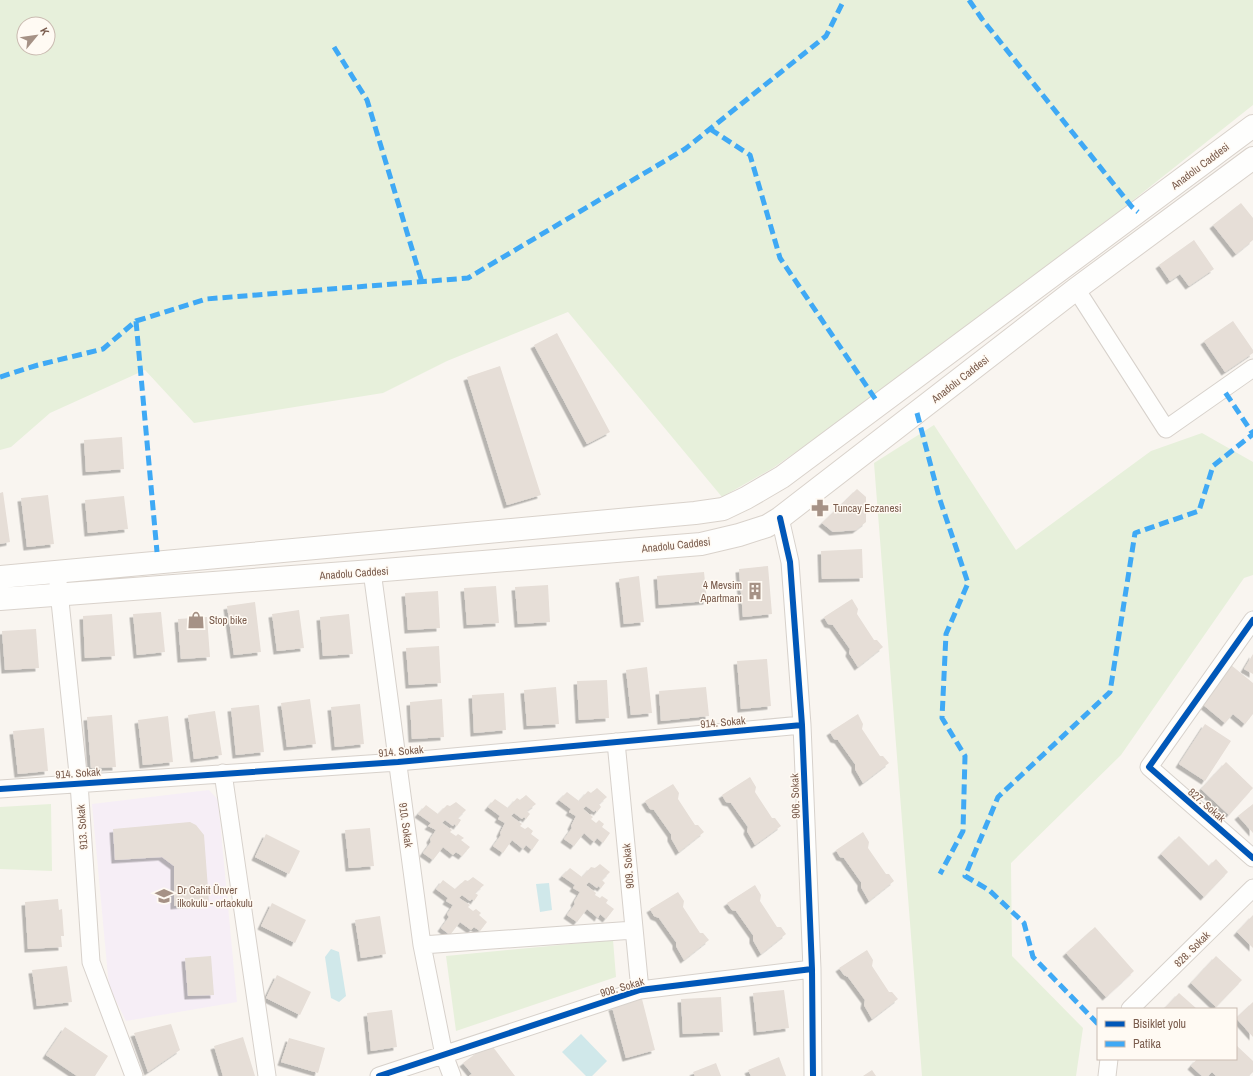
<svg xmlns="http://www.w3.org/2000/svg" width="1253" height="1076" font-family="'Archivo Narrow',sans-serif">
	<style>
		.education { fill: #f6eef6 }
		.green { fill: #e7f0db; fill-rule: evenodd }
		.water { fill: #d0e8ea }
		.building { fill: #e6ded7; filter: url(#shadow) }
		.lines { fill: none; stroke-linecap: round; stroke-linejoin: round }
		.minor-casing { stroke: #d7d1cb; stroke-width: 19 }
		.secondary-casing { stroke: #d9d2cb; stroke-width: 24 }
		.minor { stroke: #fefefd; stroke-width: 17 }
		.secondary { stroke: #fefefd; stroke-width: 22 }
		.quiet { stroke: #3fa9f5; stroke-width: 5; stroke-dasharray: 10 5; stroke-linecap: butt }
		.cycleway-casing { stroke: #fffaf3; stroke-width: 8 }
		.cycleway { stroke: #0057b8; stroke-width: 6 }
		.labels { text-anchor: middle; stroke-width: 3; stroke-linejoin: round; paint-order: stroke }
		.street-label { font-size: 11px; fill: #7a5c4d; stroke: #fffaf3 }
		.poi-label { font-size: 11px; fill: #7a5c4d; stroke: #fffaf3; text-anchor: start }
	</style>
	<defs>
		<filter id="shadow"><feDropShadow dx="-3.5" dy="3.5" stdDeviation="0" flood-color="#0004"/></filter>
	</defs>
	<rect width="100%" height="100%" fill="#f9f5f0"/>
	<path class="education" d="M209,790l9,10 19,202 -111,19 -17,-34 -17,-183z"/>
	<path class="green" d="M0,0h1253v105l-131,104 -302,226 -47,33 -51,29 -154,-185 -121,49 -64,32 -189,30 -49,-53 -95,43 -39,34 -11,3zM24,24h24v24h-24z
		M934,425l82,125 135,-99 51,-18 51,29v113l-9,3 -123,177 -110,108 1,93 71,72 -7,48h-154l-48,-613z
		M51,804l1,67 -52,-2v-62z
		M613,940l3,37 -160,54 -10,-75z"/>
	<path class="water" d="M549,883l3,27 -12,2 -4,-28z
		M331,949l8,3 7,44 -7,6 -8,-4 -6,-41z
		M581,1034l26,27 -15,15h-6l-24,-24z"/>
	<path class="building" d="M1241,203l12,15v22l-17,14 -23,-29z
		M1194,240l20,29 -25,17 -9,-12 -10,7 -11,-16z
		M1233,321l20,29v3l-28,19 -21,-31z
		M557,333l53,99 -23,12 -53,-99z
		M500,366l41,129 -34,10 -40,-128z
		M122,437l2,32 -38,3 -2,-32z
		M857,489l9,8v25l-10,8 -23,2 -11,-9z
		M3,492l7,50 -10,2v-51z
		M48,495l6,49 -27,3 -6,-49z
		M124,496l4,33 -40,4 -3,-33z
		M862,549l1,29 -41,1 -1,-28z
		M768,566l4,48 -29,3 -4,-48z
		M704,572l3,29 -48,4 -2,-29z
		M639,576l5,46 -20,2 -5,-45z
		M548,585l2,37 -32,2 -3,-37z
		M496,586l3,37 -32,2 -3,-37z
		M438,591l2,37 -32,2 -3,-37z
		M852,599l6,10 -1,5 17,26h3l6,7 -25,20 -9,-14 1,-4 -17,-24 -5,-1 -4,-7z
		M255,602l6,50 -27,3 -7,-49z
		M299,610l5,38 -27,3 -5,-37z
		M161,612l4,40 -28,3 -4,-41z
		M112,614l3,42 -30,2 -2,-42z
		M349,614l4,40 -30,2 -3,-39z
		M207,617l3,40 -29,2 -3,-40z
		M36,629l3,39 -34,2 -3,-39z
		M439,646l2,37 -32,2 -3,-37z
		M1253,654v20l-9,-5z
		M767,659l4,47 -30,3 -4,-48z
		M1231,665l22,18v31l-8,10 -12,-10 -8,9 -24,-20z
		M647,667l5,46 -21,2 -5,-45z
		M607,680l2,38 -30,2 -2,-39z
		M556,687l3,37 -32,2 -3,-36z
		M706,687l3,29 -48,5 -2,-30z
		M504,693l2,37 -32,3 -2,-38z
		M310,699l6,45 -29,3 -6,-44z
		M442,699l2,38 -32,2 -2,-37z
		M360,704l4,40 -29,3 -4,-40z
		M259,705l5,47 -28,3 -5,-47z
		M215,711l7,44 -28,4 -6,-44z
		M858,714l5,10 -1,5 18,27h3l6,7 -26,20 -8,-14v-5l-17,-24 -4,-1 -4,-7z
		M112,715l4,52 -25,1 -4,-51z
		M168,716l5,46 -30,3 -5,-45z
		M1205,724l26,17 -26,40 -26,-17z
		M44,728l4,43 -30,3 -5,-43z
		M1226,762l27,26 -24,27 -28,-26z
		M750,777l6,10 -1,5 17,26h3l6,8 -26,19 -8,-14 1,-4 -17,-24 -5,-1 -4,-7z
		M673,784l6,9 -1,6 17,26h3l6,7 -25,20 -8,-14v-4l-17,-24 -4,-1 -5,-8z
		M597,788l10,9 -8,7 2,3 -4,5 -2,-2 -1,2 -8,-6 -3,3 10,8 -2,2 5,4 3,-3 5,4 -2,3 8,6 -7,10 -6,-5 -3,4 -10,-9 -10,13 -10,-7 8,-11 -1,-2 5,-10 -7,-4 2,-3 -12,-9 8,-8 12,9 9,-10 3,2z
		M526,795l10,9 -9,7 3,3 -4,5 -2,-2 -2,2 -8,-6 -3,3 11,8 -2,2 5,3 3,-2 5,4 -2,3 8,6 -7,10 -6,-5 -3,4 -11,-9 -9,13 -10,-7 8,-11 -1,-2 5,-10 -7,-4 2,-3 -12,-9 7,-8 13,9 9,-10 3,2z
		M456,802l10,8 -8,8 3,2 -4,6 -3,-2 -1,2 -8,-6 -3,3 10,7 -2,2 6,4 2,-2 6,4 -3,2 9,7 -8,9 -6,-4 -3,3 -10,-8 -10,13 -10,-7 8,-11 -1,-3 6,-9 -8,-4 3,-3 -13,-9 8,-9 12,9 9,-9 3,1z
		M1253,804v29l-15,-17z
		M190,822l6,3 8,10 5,67 -35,4v-40l-12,-9 -47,3 -2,-31z
		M370,828l4,38 -25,2 -4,-38z
		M863,832l6,10 -1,6 18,26h3l5,7 -25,20 -8,-14v-5l-17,-24 -4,-1 -4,-7z
		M266,834l34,17 -11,23 -34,-17z
		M1179,836l30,30 7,-7 12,13 -24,25 -43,-43z
		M600,864l10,8 -8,8 3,3 -4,5 -3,-2 -1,2 -8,-6 -3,3 10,8 -1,2 5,3 2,-2 6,4 -2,3 8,6 -8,10 -6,-5 -2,4 -11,-9 -10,13 -10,-7 8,-11 -1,-2 6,-10 -7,-4 2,-3 -13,-9 8,-8 12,9 9,-10 4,1z
		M473,877l11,8 -9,8 3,2 -4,6 -2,-2 -2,2 -8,-6 -3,3 11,7 -2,2 5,4 3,-2 5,4 -2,2 8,7 -7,9 -6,-4 -3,3 -11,-8 -10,13 -9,-7 8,-11 -2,-3 6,-9 -7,-4 2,-3 -12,-9 7,-9 12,9 10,-9 3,1z
		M755,885l6,10 -1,6 17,26h4l5,7 -25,20 -8,-14v-5l-17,-24 -4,-1 -5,-7z
		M678,892l6,9 -1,6 17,26h3l6,7 -25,20 -8,-14v-4l-17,-24 -5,-2 -4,-7z
		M58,899l1,11 3,-1 2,27h-3l1,11 -34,2 -3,-47z
		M272,903l34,17 -11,23 -34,-17z
		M1253,915v33l-16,-16z
		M380,916l6,38 -25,4 -6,-38z
		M1095,927l39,44 -28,26 -40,-44z
		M867,950l6,10 -1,6 17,26h3l6,7 -26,20 -8,-14 1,-5 -17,-23 -4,-2 -5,-7z
		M211,956l3,39 -26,1 -3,-38z
		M1216,956l26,24 -26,27 -25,-24z
		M67,966l5,36 -35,4 -5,-36z
		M277,975l34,17 -11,23 -34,-17z
		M784,990l5,38 -32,4 -4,-39z
		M1179,993l18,16h-33z
		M721,997l2,35 -40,2 -2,-35z
		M642,999l13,51 -29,8 -14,-51z
		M1253,1002v35l-17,-19z
		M392,1010l5,37 -26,4 -4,-38z
		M171,1024l9,26 -32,22 -14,-39z
		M65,1027l43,29 -13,20h-18l-31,-21z
		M243,1037l12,39h-32l-9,-30z
		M289,1038l36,10 -7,25 -37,-11z
		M490,1043l25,33h-46l3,-2 -9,-11z
		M1236,1045l17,16v11l-4,4h-33l-4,-4 -4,4h-6l-11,-10 6,-7h39z
		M779,1057l7,19h-35l-3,-6z
		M716,1063l5,13h-26l-2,-4z
		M872,1070l4,6h-13z"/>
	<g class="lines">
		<g class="minor-casing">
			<path id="minor" d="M1076,289l90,140 87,-61
				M780,518l10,44 12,163 10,244 1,107
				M372,571l50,374 22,110 8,21
				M58,582l21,201 12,179 43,114
				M1253,620l-104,147 104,91
				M616,742l24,248
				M223,773l44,303
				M0,789l398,-27 404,-37
				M422,945l212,-15
				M1130,1009l123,-121
				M379,1076l261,-86 172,-21
				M1107,1076l2,-17"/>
		</g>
		<g class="secondary-casing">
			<path id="secondary" d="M0,577l695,-64 28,-4 23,-11 36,-21 471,-351
				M0,599l372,-28 329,-27 38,-9 28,-9 13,-8 296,-229 177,-131"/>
		</g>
		<use href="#minor" class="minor"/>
		<use href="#secondary" class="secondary"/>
		<path class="quiet" d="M969,0l13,19 150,188 6,5
			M334,47l33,53 55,182
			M710,129l40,26 30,103 96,142
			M136,321l21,231
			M0,377l38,-12 65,-16 33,-28 70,-22 262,-21 217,-129 141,-113 18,-36
			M917,413l22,84 29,86 -22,51 -4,84 23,38 -2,75 -23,43
			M1098,1024l-65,-67 -9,-34 -35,-33 -24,-14 33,-79 112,-105 25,-159 64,-22 14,-45 40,-32 -30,-45"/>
		<g class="cycleway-casing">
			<path id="cycleway" d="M780,518l10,44 12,163 10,244 1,107
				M1253,620l-104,147 104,91
				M0,789l398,-27 404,-37
				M379,1076l261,-86 172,-21"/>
		</g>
		<use href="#cycleway" class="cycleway"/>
	</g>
	<defs>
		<g id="pharmacy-bare" transform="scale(1.38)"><path d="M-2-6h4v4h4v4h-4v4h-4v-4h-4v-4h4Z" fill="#a69286" stroke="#fffaf3" stroke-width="2.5" paint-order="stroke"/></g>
		<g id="building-bare" transform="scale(1.38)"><path d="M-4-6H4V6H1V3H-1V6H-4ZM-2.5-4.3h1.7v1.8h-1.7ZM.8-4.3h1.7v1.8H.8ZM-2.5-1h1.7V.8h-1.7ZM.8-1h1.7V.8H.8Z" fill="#a69286" stroke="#fffaf3" stroke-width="2.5" paint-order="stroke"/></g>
		<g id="shop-bare" transform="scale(1.38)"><path d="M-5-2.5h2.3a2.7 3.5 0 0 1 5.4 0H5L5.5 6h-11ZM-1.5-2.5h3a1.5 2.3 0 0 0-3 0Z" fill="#a69286" stroke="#fffaf3" stroke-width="2.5" paint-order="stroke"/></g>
		<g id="school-bare" transform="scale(1.38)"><path d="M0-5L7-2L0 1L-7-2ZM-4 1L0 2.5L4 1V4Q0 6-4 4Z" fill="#a69286" stroke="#fffaf3" stroke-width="2.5" paint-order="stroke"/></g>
	</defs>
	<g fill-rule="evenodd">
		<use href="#pharmacy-bare" x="820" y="508"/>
		<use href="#building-bare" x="755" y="591"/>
		<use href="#shop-bare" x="196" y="620"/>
		<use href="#school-bare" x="164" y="896"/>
	</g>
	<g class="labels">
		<g class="street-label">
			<text transform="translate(1200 166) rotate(-37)" y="4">Anadolu Caddesi</text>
			<text transform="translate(960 379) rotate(-38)" y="4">Anadolu Caddesi</text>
			<text transform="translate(676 545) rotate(-6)" y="4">Anadolu Caddesi</text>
			<text transform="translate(354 573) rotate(-4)" y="4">Anadolu Caddesi</text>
			<text transform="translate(723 722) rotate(-5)" y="4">914. Sokak</text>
			<text transform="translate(401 751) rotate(-5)" y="4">914. Sokak</text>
			<text transform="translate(78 773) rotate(-4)" y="4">914. Sokak</text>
			<text transform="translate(795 796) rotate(-92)" y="4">906. Sokak</text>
			<text transform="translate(1207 805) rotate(41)" y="4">827. Sokak</text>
			<text transform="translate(406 825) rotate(82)" y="4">910. Sokak</text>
			<text transform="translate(82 827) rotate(-94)" y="4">913. Sokak</text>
			<text transform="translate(628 866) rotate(-95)" y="4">909. Sokak</text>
			<text transform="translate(1192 949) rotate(-45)" y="4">828. Sokak</text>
			<text transform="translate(622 987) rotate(-16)" y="4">908. Sokak</text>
		</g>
		<g class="poi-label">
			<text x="833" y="512">Tuncay Eczanesi</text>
			<text x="742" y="589" text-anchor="end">4 Mevsim<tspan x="742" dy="13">Apartmanı</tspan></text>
			<text x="209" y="624">Stop bike</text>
			<text x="177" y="894">Dr Cahit Ünver<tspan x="177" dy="13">ilkokulu - ortaokulu</tspan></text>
		</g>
	</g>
	<rect x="1097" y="1008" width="140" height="52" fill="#fffaf3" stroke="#cabbb1"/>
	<rect x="1105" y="1021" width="20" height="6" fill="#0057b8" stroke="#cabbb1"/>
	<text x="1133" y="1028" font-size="12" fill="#7a5c4d">Bisiklet yolu</text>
	<rect x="1105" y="1041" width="20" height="6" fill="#3fa9f5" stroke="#cabbb1"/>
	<text x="1133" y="1048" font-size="12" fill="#7a5c4d">Patika</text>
	<g transform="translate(36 36) rotate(61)"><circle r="19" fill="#fffaf3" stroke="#cabbb1"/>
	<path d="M0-3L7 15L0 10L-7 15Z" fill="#a69286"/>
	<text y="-6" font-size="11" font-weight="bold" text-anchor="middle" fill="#7a5c4d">K</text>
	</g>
</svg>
